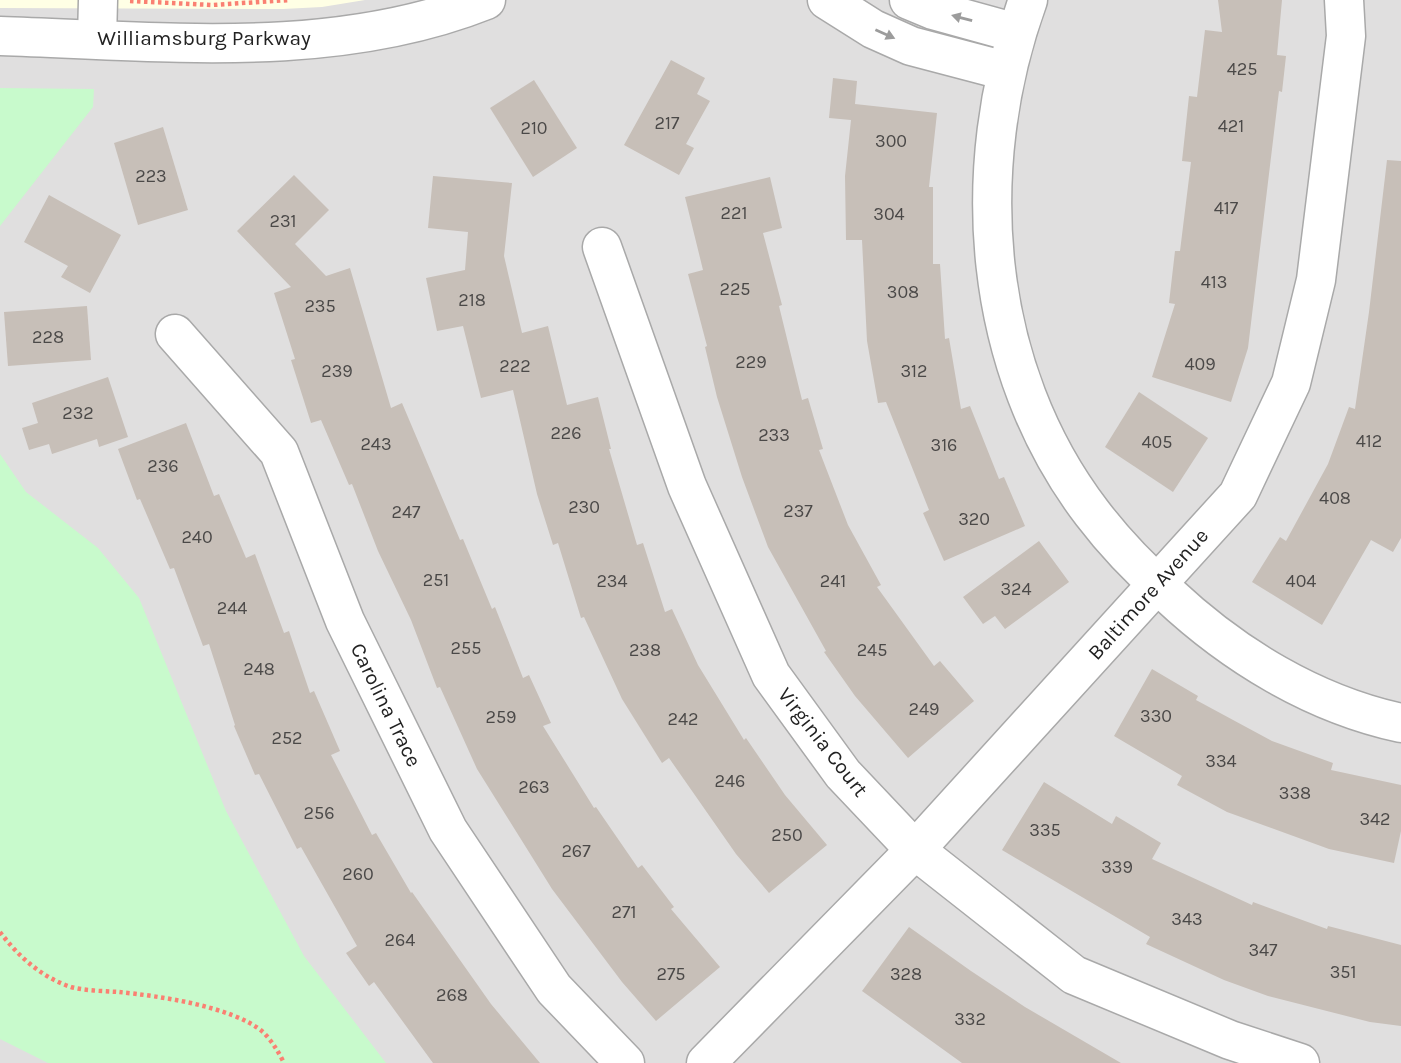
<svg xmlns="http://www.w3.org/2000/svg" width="1401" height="1063" viewBox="0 0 1401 1063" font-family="Karla,sans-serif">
	<rect width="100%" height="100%" fill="#f2efe9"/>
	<rect fill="#e0dfdf" x="0" y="0" width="1401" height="1063"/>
	<path fill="#ffffe5" d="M 0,0 L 365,0 L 322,7 L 283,9 L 0,8 Z"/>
	<g fill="#c8facc">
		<path d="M 0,88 L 94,89 L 93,107 L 0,226 Z"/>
		<path d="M 0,454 L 26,492 L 98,548 L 139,598 L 226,811 L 304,956 L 386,1063 L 48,1063 L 0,1039 Z"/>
	</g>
	<g fill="#c7bfb8">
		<path d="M 1218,0 L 1282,0 L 1277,55 L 1286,56 L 1282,92 L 1279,91 L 1248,348 L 1231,402 L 1152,377 L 1175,304 L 1169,303 L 1175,251 L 1180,251 L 1191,162 L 1182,161 L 1189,96 L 1197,97 L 1205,30 L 1222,32 Z"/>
		<path d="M 671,60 L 705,78 L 697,94 L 710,101 L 686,144 L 694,148 L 679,175 L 624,145 Z"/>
		<path d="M 833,78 L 857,81 L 855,104 L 937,113 L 929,187 L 933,187 L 933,264 L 940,264 L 945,339 L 949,338 L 961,409 L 970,406 L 999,479 L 1004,477 L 1025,526 L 944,561 L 923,513 L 929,510 L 886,402 L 878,403 L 867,341 L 862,240 L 846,240 L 845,176 L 851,120 L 829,118 Z"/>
		<path d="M 534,80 L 577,148 L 533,177 L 490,108 Z"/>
		<path d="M 163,127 L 188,210 L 138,225 L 114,143 Z"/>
		<path d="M 1387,160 L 1401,161 L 1401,538 L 1393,552 L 1371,540 L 1322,625 L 1252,582 L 1280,537 L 1286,541 L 1328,464 L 1349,407 L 1355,409 L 1369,312 Z"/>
		<path d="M 294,175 L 329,210 L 295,244 L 326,276 L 350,268 L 391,408 L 402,403 L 460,540 L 463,539 L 492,609 L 495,607 L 523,678 L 529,675 L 551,723 L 543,726 L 594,808 L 596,807 L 638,868 L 642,865 L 674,907 L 671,909 L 720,967 L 656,1021 L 622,982 L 552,889 L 477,769 L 440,687 L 437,688 L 411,620 L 378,551 L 352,484 L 349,485 L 321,420 L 311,423 L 291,360 L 295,359 L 274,293 L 291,287 L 237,231 Z"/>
		<path d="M 433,176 L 512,183 L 504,256 L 522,333 L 548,326 L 567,405 L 598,397 L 611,449 L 609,449 L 637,545 L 643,543 L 665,612 L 672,609 L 698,665 L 744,740 L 746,738 L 785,795 L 827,845 L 769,893 L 736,854 L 669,758 L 662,763 L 622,699 L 584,617 L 581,618 L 558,543 L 553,545 L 537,494 L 513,390 L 481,398 L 463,326 L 437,331 L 426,278 L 465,270 L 468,232 L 428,228 Z"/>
		<path d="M 770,177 L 782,228 L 763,233 L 782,305 L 779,306 L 802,400 L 808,398 L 823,449 L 819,450 L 848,525 L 881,585 L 877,587 L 934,666 L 940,661 L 974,701 L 908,758 L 855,696 L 824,652 L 826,651 L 768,547 L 742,477 L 717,397 L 705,347 L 707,346 L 688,274 L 703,270 L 685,197 Z"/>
		<path d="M 49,195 L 121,235 L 90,293 L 61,277 L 68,266 L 24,242 Z"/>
		<path d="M 87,306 L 91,360 L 8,366 L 4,312 Z"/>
		<path d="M 108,377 L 128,437 L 99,447 L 97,439 L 52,454 L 49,444 L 29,450 L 22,428 L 38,423 L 32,403 Z"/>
		<path d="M 1139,392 L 1208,438 L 1173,492 L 1105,447 Z"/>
		<path d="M 186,423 L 214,496 L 219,494 L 246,558 L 255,554 L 284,633 L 289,631 L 310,693 L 314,691 L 340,751 L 331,755 L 372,835 L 376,833 L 411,893 L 412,892 L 491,1004 L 540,1063 L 433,1063 L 374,982 L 369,986 L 346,953 L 357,946 L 301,847 L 297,849 L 259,774 L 255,775 L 234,726 L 235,725 L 209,644 L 203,646 L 174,568 L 170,569 L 140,499 L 137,500 L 118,449 Z"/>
		<path d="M 1039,541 L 1069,582 L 1005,629 L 995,616 L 983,624 L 963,597 Z"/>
		<path d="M 1152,669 L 1198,696 L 1196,700 L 1272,741 L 1333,763 L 1331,770 L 1401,785 L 1401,831 L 1394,863 L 1329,849 L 1227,812 L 1177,785 L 1182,776 L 1114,736 Z"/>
		<path d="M 1044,782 L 1112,824 L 1116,816 L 1161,843 L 1152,859 L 1252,905 L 1253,902 L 1327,929 L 1328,926 L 1401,945 L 1401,1026 L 1370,1022 L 1268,996 L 1224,980 L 1146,944 L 1150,937 L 1002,850 Z"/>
		<path d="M 909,927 L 971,971 L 1025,1007 L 1121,1063 L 962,1063 L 862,991 Z"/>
	</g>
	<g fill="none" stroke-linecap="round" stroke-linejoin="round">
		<defs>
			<g id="minor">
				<path d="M 827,0 L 873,29 L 911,46 L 1006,71"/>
				<path d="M 909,0 L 933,10 L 1016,33"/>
				<path d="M 1028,0 C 967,168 981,368 1092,513 C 1114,542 1141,570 1168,594 C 1233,655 1313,704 1401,723"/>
				<path d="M 0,36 C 161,41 333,61 486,0"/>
				<path d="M 97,39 L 98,0"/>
				<path d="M 602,247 L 687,486 L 771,675 L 843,774 L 915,850 L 1074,975 L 1230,1040 L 1300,1063"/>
				<path d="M 175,334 L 279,452 L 345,621 L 448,830 L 554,989 L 625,1063"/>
				<path d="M 706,1063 L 915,850 L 1238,495 L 1291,383 L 1316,280 L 1346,36 L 1344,0"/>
			</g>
		</defs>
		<use href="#minor" stroke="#a9a9a9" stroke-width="41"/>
		<g stroke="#fa8072" stroke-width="4.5" stroke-dasharray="3.5 3.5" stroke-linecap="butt">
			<path d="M 130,1 L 212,5 L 290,0"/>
			<path d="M 0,932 C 18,956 41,977 71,987 C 86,991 104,991 119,992 C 158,996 232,1006 263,1032 C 272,1041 278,1051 284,1063"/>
		</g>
		<use href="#minor" stroke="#fff" stroke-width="38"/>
	</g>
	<defs><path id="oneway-solid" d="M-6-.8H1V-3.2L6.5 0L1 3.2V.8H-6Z" transform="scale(1.75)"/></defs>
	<g fill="#9c9c9c">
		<use href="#oneway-solid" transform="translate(962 18) rotate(-165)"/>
		<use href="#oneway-solid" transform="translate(885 34) rotate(24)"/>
	</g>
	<g text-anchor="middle" stroke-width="5" stroke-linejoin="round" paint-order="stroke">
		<g font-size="18" fill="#4b4948">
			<text x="1242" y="75">425</text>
			<text x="667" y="129">217</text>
			<text x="1231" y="132">421</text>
			<text x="534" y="134">210</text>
			<text x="891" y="147">300</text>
			<text x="151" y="182">223</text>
			<text x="1226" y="214">417</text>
			<text x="734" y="219">221</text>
			<text x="889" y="220">304</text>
			<text x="283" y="227">231</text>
			<text x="1214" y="288">413</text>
			<text x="735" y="295">225</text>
			<text x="903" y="298">308</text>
			<text x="472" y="306">218</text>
			<text x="320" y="312">235</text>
			<text x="48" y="343">228</text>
			<text x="751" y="368">229</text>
			<text x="1200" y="370">409</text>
			<text x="515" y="372">222</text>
			<text x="337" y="377">239</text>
			<text x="914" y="377">312</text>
			<text x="78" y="419">232</text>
			<text x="566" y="439">226</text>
			<text x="774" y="441">233</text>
			<text x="1369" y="447">412</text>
			<text x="1157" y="448">405</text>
			<text x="376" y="450">243</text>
			<text x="944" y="451">316</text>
			<text x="163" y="472">236</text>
			<text x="1335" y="504">408</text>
			<text x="584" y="513">230</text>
			<text x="798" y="517">237</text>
			<text x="406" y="518">247</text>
			<text x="974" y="525">320</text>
			<text x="197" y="543">240</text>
			<text x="436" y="586">251</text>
			<text x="612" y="587">234</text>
			<text x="833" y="587">241</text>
			<text x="1301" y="587">404</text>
			<text x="1016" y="595">324</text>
			<text x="232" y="614">244</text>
			<text x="466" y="654">255</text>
			<text x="645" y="656">238</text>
			<text x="872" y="656">245</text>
			<text x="259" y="675">248</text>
			<text x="924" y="715">249</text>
			<text x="1156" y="722">330</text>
			<text x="501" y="723">259</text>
			<text x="683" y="725">242</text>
			<text x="287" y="744">252</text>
			<text x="1221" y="767">334</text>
			<text x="730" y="787">246</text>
			<text x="534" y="793">263</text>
			<text x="1295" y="799">338</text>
			<text x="319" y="819">256</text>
			<text x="1375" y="825">342</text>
			<text x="1045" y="836">335</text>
			<text x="787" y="841">250</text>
			<text x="576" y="857">267</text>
			<text x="1117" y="873">339</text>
			<text x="358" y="880">260</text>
			<text x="624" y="918">271</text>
			<text x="1187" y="925">343</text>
			<text x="400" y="946">264</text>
			<text x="1263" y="956">347</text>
			<text x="1343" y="978">351</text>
			<text x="671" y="980">275</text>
			<text x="906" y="980">328</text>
			<text x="452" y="1001">268</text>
			<text x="970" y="1025">332</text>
		</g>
		<g font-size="21" fill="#222" stroke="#fff">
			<text x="204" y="45">Williamsburg Parkway</text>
			<text transform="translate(1148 594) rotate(-48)" y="7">Baltimore Avenue</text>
			<text transform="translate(386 705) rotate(64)" y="7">Carolina Trace</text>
			<text transform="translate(823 742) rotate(52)" y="7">Virginia Court</text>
		</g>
	</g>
</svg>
